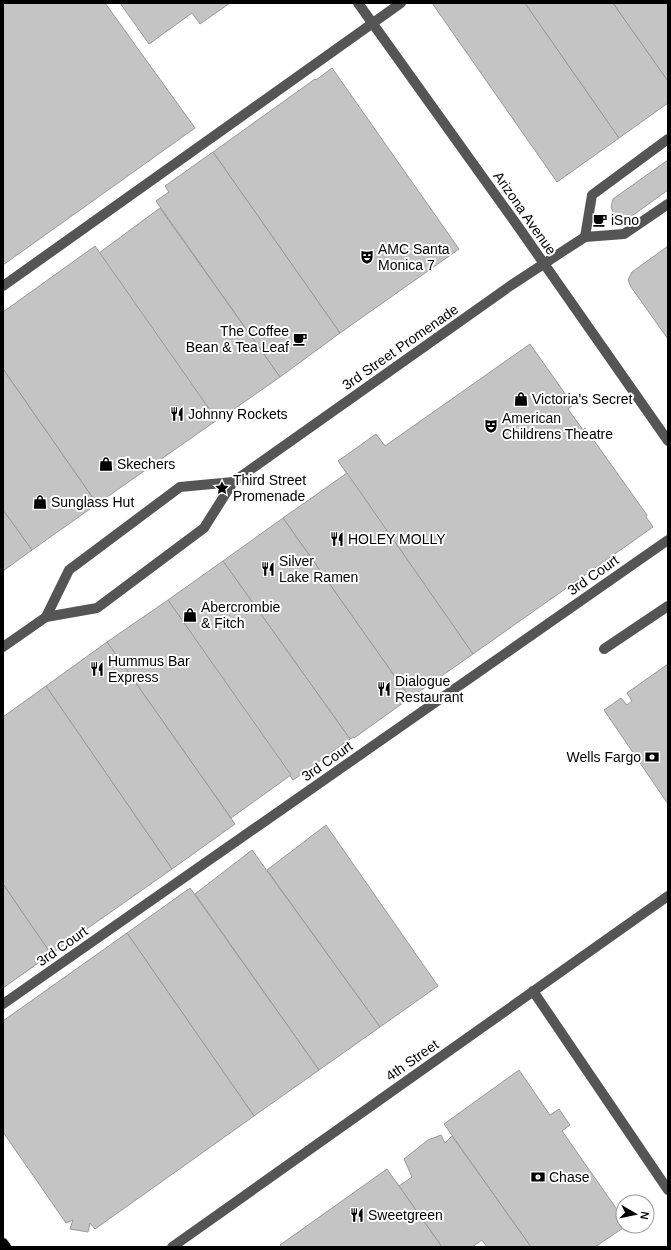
<svg xmlns="http://www.w3.org/2000/svg" width="671" height="1250" viewBox="0 0 671 1250" font-family="Helvetica,sans-serif">
	<rect width="100%" height="100%" fill="#fff"/>
	<g fill="#c4c4c4" stroke="#999">
		<path d="M 3,3 L 105,3 L 195,128 L 3,265 Z"/>
		<path d="M 120,3 L 230,3 L 200,24 L 192,13 L 149,44 Z"/>
		<path d="M 432,3 L 525,3 L 619,138 L 557,182 Z"/>
		<path d="M 525,3 L 613,3 L 668,81 L 668,103 L 619,138 Z"/>
		<path d="M 613,3 L 668,3 L 668,81 Z"/>
		<path d="M 332,68 L 459,249 L 340,333 L 213,152 L 315,79 L 316,80 Z"/>
		<path d="M 213,152 L 340,333 L 280,377 L 156,201 L 169,192 L 165,186 Z"/>
		<path d="M 668,160 L 668,190 L 629,218 L 621,219 L 614,215 L 611,207 L 613,199 Z"/>
		<path d="M 160,208 L 280,377 L 217,421 L 99,253 Z"/>
		<path d="M 95,246 L 217,420 L 97,504 L 3,369 L 3,312 Z"/>
		<path d="M 668,246 L 668,339 L 631,287 L 628,280 L 632,272 Z"/>
		<path d="M 530,344 L 573,405 L 568,409 L 583,430 L 585,428 L 647,515 L 646,517 L 653,527 L 473,654 L 338,461 L 376,434 L 385,446 Z"/>
		<path d="M 3,369 L 97,504 L 32,550 L 3,510 Z"/>
		<path d="M 347,473 L 473,654 L 410,698 L 283,518 Z"/>
		<path d="M 3,510 L 32,550 L 3,571 Z"/>
		<path d="M 283,518 L 410,698 L 354,738 L 354,737 L 350,739 L 223,561 Z"/>
		<path d="M 223,561 L 350,739 L 293,780 L 168,600 Z"/>
		<path d="M 168,600 L 291,775 L 231,818 L 107,642 Z"/>
		<path d="M 107,642 L 235,824 L 172,869 L 46,686 Z"/>
		<path d="M 668,664 L 668,804 L 604,710 L 621,698 L 627,705 L 632,701 L 627,693 Z"/>
		<path d="M 46,686 L 172,869 L 51,954 L 3,884 L 3,717 Z"/>
		<path d="M 326,825 L 438,986 L 380,1027 L 267,870 Z"/>
		<path d="M 252,850 L 380,1027 L 319,1070 L 195,894 Z"/>
		<path d="M 3,884 L 51,954 L 3,988 Z"/>
		<path d="M 190,888 L 319,1070 L 254,1116 L 127,933 Z"/>
		<path d="M 127,933 L 254,1116 L 95,1229 L 90,1223 L 88,1232 L 70,1229 L 73,1220 L 66,1223 L 3,1132 L 3,1021 Z"/>
		<path d="M 519,1070 L 550,1115 L 559,1109 L 570,1125 L 562,1131 L 623,1218 L 623,1226 L 626,1226 L 595,1247 L 531,1247 L 444,1124 Z"/>
		<path d="M 441,1135 L 445,1143 L 452,1136 L 531,1247 L 487,1247 L 482,1240 L 472,1247 L 442,1247 L 399,1186 L 412,1177 L 404,1159 L 428,1140 Z"/>
		<path d="M 387,1169 L 442,1247 L 282,1247 L 280,1245 Z"/>
	</g>
	<g fill="none" stroke-linecap="round" stroke-linejoin="round">
		<defs>
			<path id="major" d="M 3,1243 L 6,1247"/>
		</defs>
		<use href="#major" stroke="#dbdbdb" stroke-width="12"/>
		<g stroke="#555" stroke-width="10">
			<path d="M 358,3 L 517,225 L 668,441"/>
			<path d="M 585,237 L 592,195 L 668,139"/>
			<path d="M 3,286 L 401,3"/>
			<path d="M 46,617 L 69,570 L 180,487 L 233,482"/>
			<path d="M 3,647 L 46,617 L 97,608 L 204,528 L 233,482 L 510,286 L 571,246 L 585,237 L 624,234 L 668,204"/>
			<path d="M 604,649 L 668,606"/>
			<path d="M 533,991 L 668,1190"/>
			<path d="M 3,1004 L 668,540"/>
			<path d="M 172,1247 L 668,896"/>
		</g>
		<use href="#major" stroke="#000" stroke-width="10"/>
	</g>
	<defs>
		<symbol id="cafe-bare" viewBox="-9 -9 18 18"><path d="M-5.5-4.5H6V0H3Q3 3.5 0 3.5H-2.5Q-5.5 3.5-5.5 0ZM3-3.2v2h1.7v-2ZM-6 4.5H4V6H-6Z" fill="#000" stroke="#fff" stroke-width="2.5" paint-order="stroke"/></symbol>
		<symbol id="theatre-bare" viewBox="-9 -9 18 18"><path d="M-5-5.5Q0-4 5-5.5V0Q5 5 0 6Q-5 5-5 0ZM-3.3-2.5H-1v1.5H-3.3ZM1-2.5H3.3v1.5H1ZM-2.8 1Q0 5.5 2.8 1Z" fill="#000" stroke="#fff" stroke-width="2.5" paint-order="stroke"/></symbol>
		<symbol id="shop-bare" viewBox="-9 -9 18 18"><path d="M-5-2.5h2.3a2.7 3.5 0 0 1 5.4 0H5L5.5 6h-11ZM-1.5-2.5h3a1.5 2.3 0 0 0-3 0Z" fill="#000" stroke="#fff" stroke-width="2.5" paint-order="stroke"/></symbol>
		<symbol id="restaurant-bare" viewBox="-9 -9 18 18"><path d="M-5-6h1v4h1v-4h1v4h1v-4h1v5L-1.5 .5V6h-2V.5L-5-1ZM5-6V6H3V1.5H1.5Q1.5-4 5-6Z" fill="#000" stroke="#fff" stroke-width="2.5" paint-order="stroke"/></symbol>
		<symbol id="sight-bare" viewBox="-9 -9 18 18"><path d="M0-6L1.8-2.2L6-1.7L2.9 1.2L3.7 5.4L0 3.3L-3.7 5.4L-2.9 1.2L-6-1.7L-1.8-2.2Z" fill="#000" stroke="#fff" stroke-width="2.5" paint-order="stroke"/></symbol>
		<symbol id="bank-bare" viewBox="-9 -9 18 18"><path d="M-6-4H6V4H-6ZM0-2.3a2.3 2.3 0 1 0 0 4.6a2.3 2.3 0 1 0 0-4.6Z" fill="#000" stroke="#fff" stroke-width="2.5" paint-order="stroke"/></symbol>
	</defs>
	<g fill-rule="evenodd">
		<use href="#cafe-bare" x="590" y="210" width="20" height="20"/>
		<use href="#theatre-bare" x="357" y="247" width="20" height="20"/>
		<use href="#cafe-bare" x="290" y="329" width="20" height="20"/>
		<use href="#shop-bare" x="511" y="389" width="20" height="20"/>
		<use href="#restaurant-bare" x="167" y="404" width="20" height="20"/>
		<use href="#theatre-bare" x="481" y="416" width="20" height="20"/>
		<use href="#shop-bare" x="96" y="454" width="20" height="20"/>
		<use href="#sight-bare" x="212" y="478" width="20" height="20"/>
		<use href="#shop-bare" x="30" y="492" width="20" height="20"/>
		<use href="#restaurant-bare" x="327" y="529" width="20" height="20"/>
		<use href="#restaurant-bare" x="258" y="559" width="20" height="20"/>
		<use href="#shop-bare" x="180" y="605" width="20" height="20"/>
		<use href="#restaurant-bare" x="87" y="659" width="20" height="20"/>
		<use href="#restaurant-bare" x="374" y="679" width="20" height="20"/>
		<use href="#bank-bare" x="642" y="747" width="20" height="20"/>
		<use href="#bank-bare" x="528" y="1167" width="20" height="20"/>
		<use href="#restaurant-bare" x="347" y="1205" width="20" height="20"/>
	</g>
	<g text-anchor="middle" stroke-width="4" stroke-linejoin="round" paint-order="stroke">
		<g font-size="14" fill="#000" stroke="#fff">
			<text transform="translate(525 213) rotate(55)" y="5">Arizona Avenue</text>
			<text transform="translate(400 347) rotate(-35)" y="5">3rd Street Promenade</text>
			<text transform="translate(593 575) rotate(-35)" y="5">3rd Court</text>
			<text transform="translate(327 761) rotate(-35)" y="5">3rd Court</text>
			<text transform="translate(62 946) rotate(-35)" y="5">3rd Court</text>
			<text transform="translate(412 1060) rotate(-35)" y="5">4th Street</text>
		</g>
		<g font-size="14" fill="#000" stroke="#fff" text-anchor="start">
			<text x="611" y="225">iSno</text>
			<text x="378" y="254">AMC Santa<tspan x="378" dy="16">Monica 7</tspan></text>
			<text x="289" y="336" text-anchor="end">The Coffee<tspan x="289" dy="16">Bean &amp; Tea Leaf</tspan></text>
			<text x="532" y="404">Victoria's Secret</text>
			<text x="188" y="419">Johnny Rockets</text>
			<text x="502" y="423">American<tspan x="502" dy="16">Childrens Theatre</tspan></text>
			<text x="117" y="469">Skechers</text>
			<text x="233" y="485">Third Street<tspan x="233" dy="16">Promenade</tspan></text>
			<text x="51" y="507">Sunglass Hut</text>
			<text x="348" y="544">HOLEY MOLLY</text>
			<text x="279" y="566">Silver<tspan x="279" dy="16">Lake Ramen</tspan></text>
			<text x="201" y="612">Abercrombie<tspan x="201" dy="16">&amp; Fitch</tspan></text>
			<text x="108" y="666">Hummus Bar<tspan x="108" dy="16">Express</tspan></text>
			<text x="395" y="686">Dialogue<tspan x="395" dy="16">Restaurant</tspan></text>
			<text x="641" y="762" text-anchor="end">Wells Fargo</text>
			<text x="549" y="1182">Chase</text>
			<text x="368" y="1220">Sweetgreen</text>
		</g>
	</g>
	<rect width="671" height="1250" fill="none" stroke="#000000" stroke-width="8"/>
	<g transform="translate(635 1214) rotate(99)"><circle r="19" fill="#ffffff" stroke="#999999"/>
	<path d="M0-3L7 15L0 10L-7 15Z" fill="#000000"/>
	<text y="-6" font-size="11" font-weight="bold" text-anchor="middle" fill="#000000">N</text>
	</g>
</svg>
